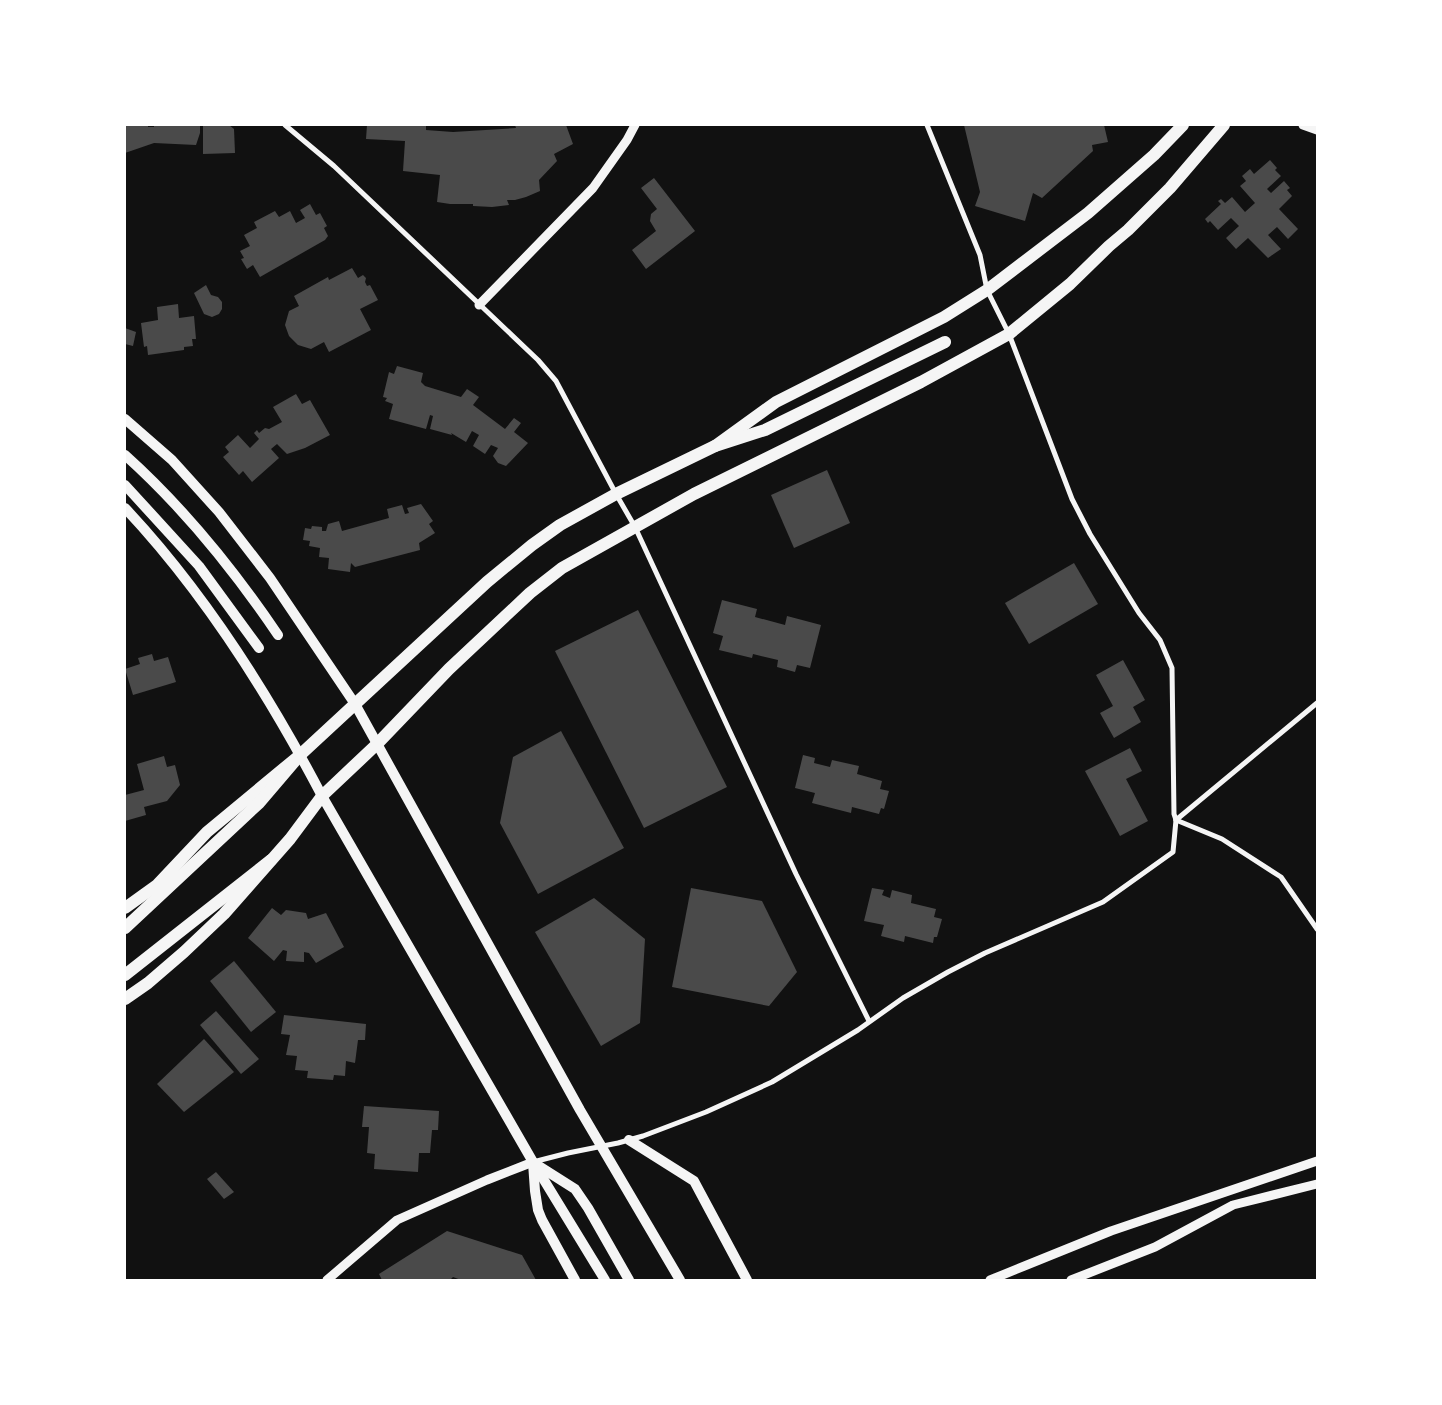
<svg xmlns="http://www.w3.org/2000/svg" width="1442" height="1405" viewBox="0 0 1442 1405" font-family="Manrope,sans-serif">
	<rect width="100%" height="100%" fill="#111"/>
	<g fill="#4a4a4a">
		<path d="M 125,125 L 148,125 L 148,127 L 154,127 L 154,125 L 200,125 L 200,133 L 196,145 L 154,143 L 125,153 Z"/>
		<path d="M 203,125 L 229,125 L 234,129 L 235,153 L 203,154 Z"/>
		<path d="M 367,125 L 426,125 L 426,130 L 453,132 L 516,128 L 515,125 L 566,125 L 573,144 L 554,154 L 557,161 L 539,180 L 540,191 L 526,197 L 515,200 L 507,200 L 509,205 L 492,207 L 473,206 L 473,204 L 450,204 L 437,202 L 440,175 L 403,171 L 405,141 L 366,139 Z"/>
		<path d="M 964,125 L 1104,125 L 1108,142 L 1092,145 L 1093,151 L 1042,198 L 1033,193 L 1025,221 L 975,206 L 980,192 Z"/>
		<path d="M 1270,160 L 1277,168 L 1275,170 L 1281,176 L 1267,189 L 1271,193 L 1284,181 L 1290,188 L 1287,190 L 1292,196 L 1279,209 L 1298,229 L 1288,239 L 1277,227 L 1268,235 L 1281,249 L 1268,258 L 1248,238 L 1236,249 L 1226,238 L 1239,226 L 1231,218 L 1218,230 L 1210,221 L 1208,223 L 1205,219 L 1221,204 L 1218,201 L 1221,199 L 1225,203 L 1232,197 L 1245,212 L 1255,203 L 1240,186 L 1246,181 L 1242,176 L 1250,169 L 1254,174 Z"/>
		<path d="M 654,178 L 695,231 L 646,269 L 632,250 L 656,231 L 650,221 L 651,214 L 657,209 L 641,188 Z"/>
		<path d="M 310,204 L 316,215 L 320,213 L 327,226 L 324,228 L 328,236 L 325,240 L 260,277 L 253,265 L 247,269 L 241,259 L 244,258 L 240,251 L 250,246 L 244,235 L 257,228 L 254,222 L 275,211 L 279,217 L 290,211 L 296,223 L 305,218 L 300,210 Z"/>
		<path d="M 352,268 L 358,278 L 363,275 L 366,278 L 365,282 L 367,286 L 370,285 L 378,300 L 360,309 L 371,330 L 329,352 L 324,342 L 311,349 L 298,345 L 289,336 L 285,325 L 289,311 L 299,306 L 294,296 L 328,277 L 329,280 Z"/>
		<path d="M 206,285 L 211,295 L 218,297 L 222,302 L 222,309 L 219,314 L 212,317 L 204,314 L 194,293 Z"/>
		<path d="M 178,304 L 179,318 L 194,316 L 196,339 L 192,339 L 193,346 L 184,347 L 184,350 L 148,355 L 147,346 L 144,347 L 141,323 L 158,320 L 157,307 Z"/>
		<path d="M 125,328 L 136,332 L 133,346 L 125,344 Z"/>
		<path d="M 397,366 L 423,373 L 421,382 L 425,386 L 461,397 L 467,389 L 479,397 L 473,405 L 505,429 L 514,418 L 521,423 L 514,432 L 528,443 L 506,466 L 498,463 L 493,456 L 498,448 L 491,445 L 485,454 L 473,446 L 479,435 L 472,431 L 466,442 L 451,433 L 452,435 L 430,429 L 433,416 L 430,415 L 426,429 L 389,419 L 393,404 L 385,401 L 387,398 L 383,397 L 389,372 L 394,374 Z"/>
		<path d="M 296,394 L 302,404 L 310,400 L 330,435 L 305,448 L 287,454 L 277,444 L 271,449 L 279,458 L 252,482 L 243,471 L 239,475 L 223,457 L 229,452 L 225,447 L 238,435 L 250,448 L 259,439 L 254,433 L 257,430 L 259,433 L 265,428 L 269,429 L 282,422 L 273,407 Z"/>
		<path d="M 827,470 L 850,523 L 794,548 L 771,495 Z"/>
		<path d="M 421,504 L 433,521 L 429,524 L 435,533 L 419,543 L 420,550 L 355,567 L 351,563 L 350,572 L 328,569 L 329,558 L 319,557 L 320,548 L 309,546 L 310,541 L 303,540 L 305,528 L 311,529 L 312,526 L 322,527 L 322,531 L 326,531 L 328,524 L 339,521 L 342,531 L 389,518 L 387,509 L 402,505 L 405,514 L 409,513 L 407,508 Z"/>
		<path d="M 1074,563 L 1098,604 L 1029,644 L 1005,603 Z"/>
		<path d="M 722,600 L 757,609 L 755,617 L 785,625 L 787,616 L 821,625 L 810,668 L 797,665 L 795,672 L 777,667 L 778,660 L 753,654 L 752,658 L 719,650 L 723,636 L 713,633 Z"/>
		<path d="M 638,610 L 727,787 L 644,828 L 555,651 Z"/>
		<path d="M 152,654 L 154,661 L 168,657 L 176,682 L 133,695 L 125,669 L 140,664 L 138,658 Z"/>
		<path d="M 1123,660 L 1145,700 L 1133,707 L 1141,722 L 1114,738 L 1100,713 L 1113,706 L 1096,675 Z"/>
		<path d="M 561,731 L 624,848 L 538,894 L 500,823 L 513,757 Z"/>
		<path d="M 1130,748 L 1142,771 L 1126,779 L 1148,821 L 1120,836 L 1085,771 Z"/>
		<path d="M 803,755 L 815,758 L 814,763 L 830,767 L 832,760 L 859,766 L 857,774 L 882,781 L 880,789 L 889,791 L 884,809 L 881,808 L 879,814 L 852,807 L 851,813 L 812,803 L 815,793 L 795,788 Z"/>
		<path d="M 164,756 L 167,767 L 175,765 L 180,785 L 167,801 L 144,807 L 146,815 L 125,821 L 125,795 L 144,790 L 137,764 Z"/>
		<path d="M 691,888 L 762,901 L 797,972 L 769,1006 L 672,987 Z"/>
		<path d="M 872,888 L 884,890 L 882,895 L 890,898 L 892,890 L 912,895 L 911,903 L 936,909 L 934,917 L 942,919 L 937,937 L 934,937 L 933,943 L 905,936 L 904,942 L 881,936 L 884,925 L 864,921 Z"/>
		<path d="M 594,898 L 645,939 L 640,1023 L 601,1046 L 535,932 Z"/>
		<path d="M 272,908 L 281,915 L 286,910 L 306,913 L 308,919 L 326,913 L 344,947 L 316,963 L 309,953 L 304,952 L 304,962 L 286,961 L 287,951 L 283,950 L 274,961 L 248,938 Z"/>
		<path d="M 234,961 L 276,1012 L 251,1032 L 210,981 Z"/>
		<path d="M 216,1011 L 259,1059 L 241,1074 L 200,1025 Z"/>
		<path d="M 284,1015 L 366,1024 L 365,1040 L 358,1040 L 355,1063 L 346,1061 L 345,1076 L 334,1075 L 333,1080 L 307,1078 L 308,1071 L 295,1070 L 297,1056 L 286,1055 L 290,1035 L 281,1034 Z"/>
		<path d="M 204,1039 L 234,1072 L 184,1112 L 157,1084 Z"/>
		<path d="M 364,1106 L 439,1111 L 438,1130 L 432,1130 L 430,1153 L 419,1153 L 418,1172 L 374,1169 L 375,1154 L 367,1153 L 369,1127 L 362,1127 Z"/>
		<path d="M 216,1172 L 234,1192 L 224,1199 L 207,1179 Z"/>
		<path d="M 447,1231 L 522,1255 L 536,1280 L 461,1280 L 453,1277 L 450,1280 L 382,1280 L 379,1274 Z"/>
	</g>
	<g fill="none" stroke-linecap="round" stroke-linejoin="round">
		<g stroke="#f5f5f5" stroke-width="5">
			<path d="M 285,125 L 334,166 L 538,360 L 556,381 L 616,494 L 635,527 L 796,874 L 869,1021"/>
			<path d="M 1176,820 L 1222,839 L 1281,877 L 1317,929"/>
			<path d="M 1176,820 L 1317,703"/>
			<path d="M 533,1162 L 568,1153 L 618,1143 L 643,1136 L 706,1112 L 772,1082 L 858,1030 L 903,998 L 948,972 L 985,953 L 1103,902 L 1173,852 L 1176,820 L 1174,814 L 1172,668 L 1160,640 L 1139,613 L 1090,534 L 1072,499 L 1009,334 L 987,290 L 980,255 L 927,125"/>
		</g>
		<g stroke="#f5f5f5" stroke-width="9">
			<path d="M 1303,125 L 1317,130"/>
			<path d="M 479,305 L 593,188 L 627,140 L 635,125"/>
			<path d="M 327,1280 L 397,1220 L 487,1180 L 533,1162"/>
			<path d="M 990,1280 L 1111,1231 L 1317,1161"/>
			<path d="M 1071,1280 L 1155,1247 L 1233,1205 L 1317,1184"/>
		</g>
		<g stroke="#f5f5f5" stroke-width="10">
			<path d="M 125,419 L 172,460 L 219,512 L 270,578 L 355,704 L 580,1110 L 680,1280"/>
			<path d="M 125,455 C 184,508 234,570 278,635"/>
			<path d="M 125,485 L 199,566 L 259,648"/>
			<path d="M 125,508 C 205,593 268,693 322,796 L 533,1162 L 605,1280"/>
			<path d="M 629,1140 L 694,1181 L 747,1280"/>
			<path d="M 533,1163 L 535,1191 L 538,1210 L 542,1220 L 575,1280"/>
			<path d="M 534,1163 L 575,1189 L 588,1208 L 629,1280"/>
		</g>
		<g stroke="#f5f5f5" stroke-width="12">
			<path d="M 125,908 L 157,885 L 207,832 L 300,755 L 487,582 L 532,545 L 560,525 L 616,494 L 715,446 L 776,402 L 944,317 L 987,290 L 1088,213 L 1154,155 L 1183,125"/>
			<path d="M 125,999 L 148,983 L 184,952 L 224,914 L 290,839 L 322,796 L 377,744 L 449,669 L 530,593 L 562,568 L 694,494 L 921,382 L 1009,334 L 1070,284 L 1109,246 L 1128,230 L 1170,188 L 1224,125"/>
		</g>
		<g stroke="#f5f5f5" stroke-width="12">
			<path d="M 715,446 L 765,430 L 945,342"/>
			<path d="M 125,928 L 259,803 L 300,755"/>
			<path d="M 125,975 L 271,860"/>
		</g>
	</g>
	<rect width="1442" height="1405" fill="none" stroke="#ffffff" stroke-width="252"/>
</svg>
